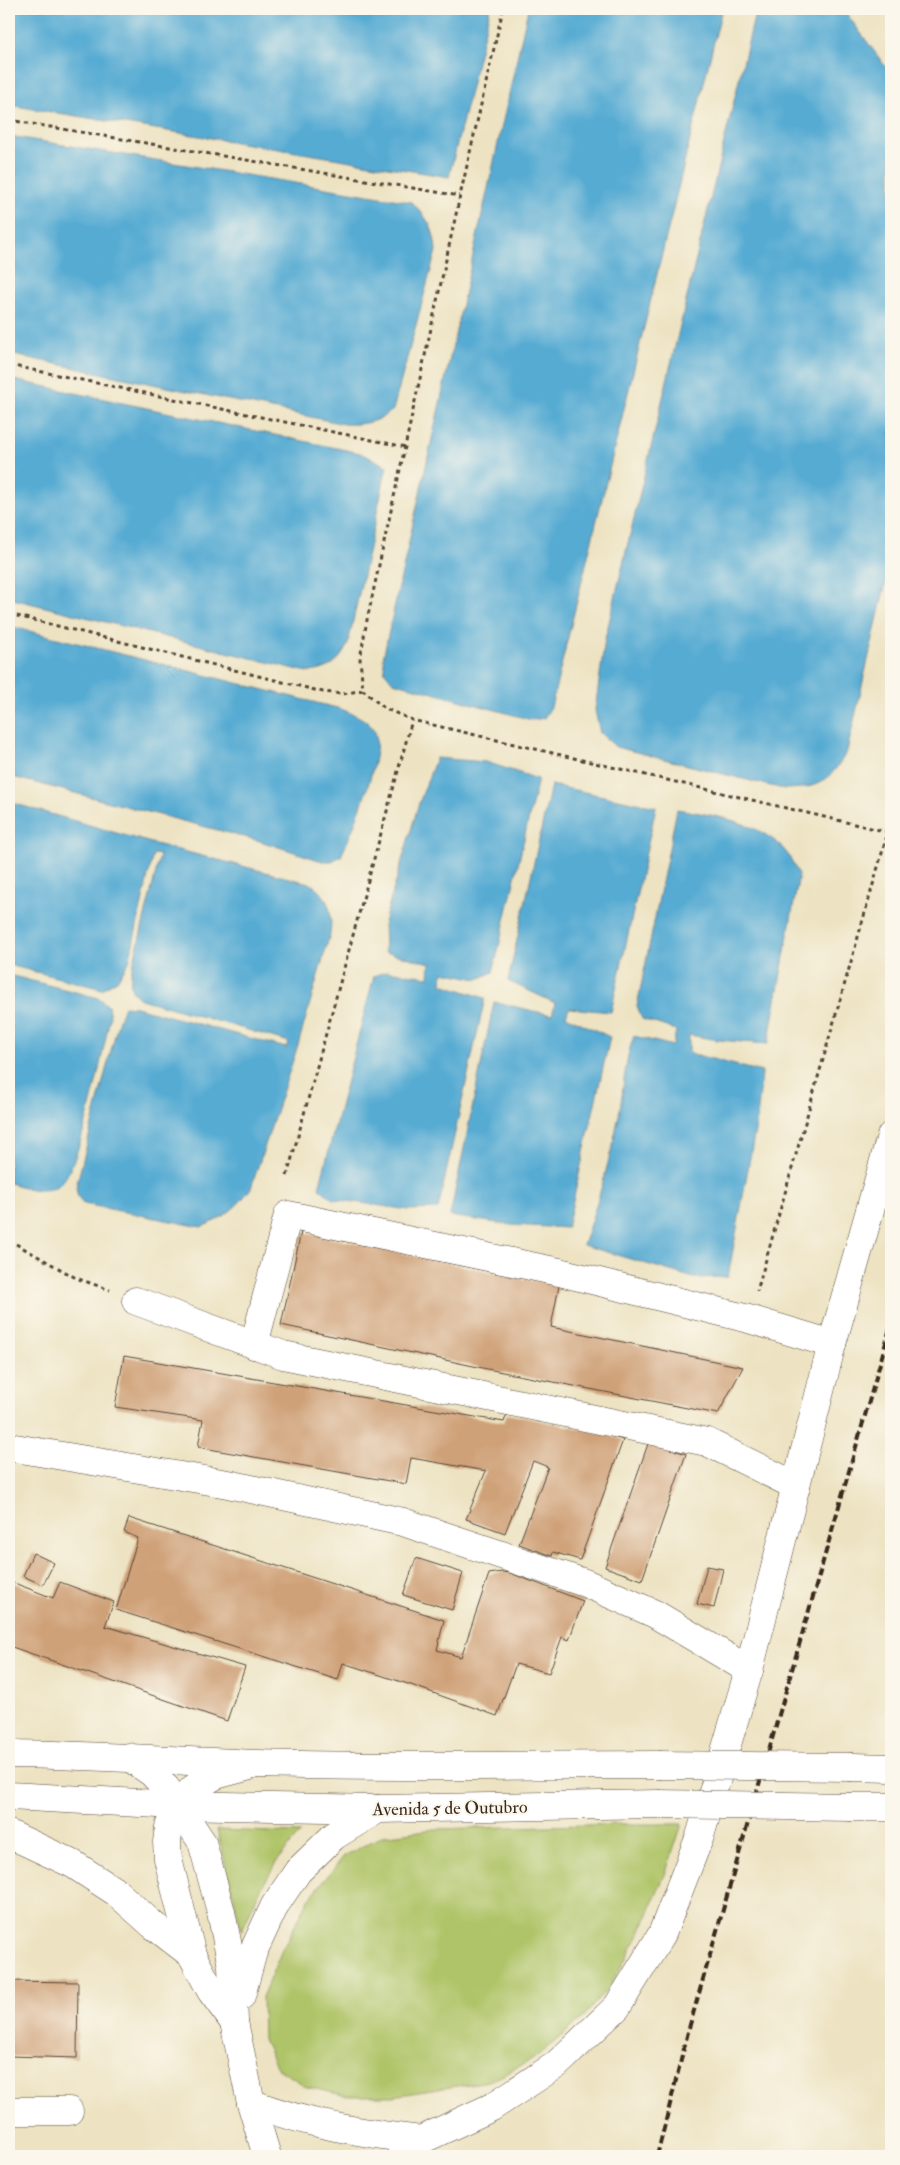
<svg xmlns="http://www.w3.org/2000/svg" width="900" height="2165" viewBox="0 0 900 2165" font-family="'IM FELL Double Pica',serif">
	<rect width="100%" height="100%" fill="#fbf7ec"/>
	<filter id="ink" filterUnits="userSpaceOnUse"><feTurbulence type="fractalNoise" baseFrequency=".02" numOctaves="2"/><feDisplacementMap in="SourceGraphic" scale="10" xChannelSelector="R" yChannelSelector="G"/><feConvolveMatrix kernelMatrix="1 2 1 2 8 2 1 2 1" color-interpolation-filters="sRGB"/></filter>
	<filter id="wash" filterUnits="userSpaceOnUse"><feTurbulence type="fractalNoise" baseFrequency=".0096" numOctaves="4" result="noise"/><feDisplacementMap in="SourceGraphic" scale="20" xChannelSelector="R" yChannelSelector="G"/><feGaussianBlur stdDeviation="1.12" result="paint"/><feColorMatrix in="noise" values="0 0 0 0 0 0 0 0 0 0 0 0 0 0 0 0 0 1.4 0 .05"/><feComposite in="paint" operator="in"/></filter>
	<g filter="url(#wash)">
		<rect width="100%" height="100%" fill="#ede3c2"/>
		<g fill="#afc468" stroke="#757743">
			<path d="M 624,1824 L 682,1824 L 666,1872 L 640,1933 L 612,1983 L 581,2020 L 532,2060 L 489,2081 L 393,2096 L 348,2096 L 307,2087 L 277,2068 L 263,2039 L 262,1997 L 282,1950 L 309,1899 L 344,1856 L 382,1836 L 434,1829 Z"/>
			<path d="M 217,1830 L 300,1833 L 275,1864 L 257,1896 L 242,1931 Z"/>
		</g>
		<g fill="#57abd3" stroke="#496a78">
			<path d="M 9,9 L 490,9 L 449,177 L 9,105 Z"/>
			<path d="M 528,9 L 722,9 L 551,707 L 544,718 L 532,720 L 393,682 L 385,672 L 383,658 Z"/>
			<path d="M 756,9 L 843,9 L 891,74 L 891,560 L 847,751 C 830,782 818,789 783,789 L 616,747 L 600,733 L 595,710 L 605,639 Z"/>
			<path d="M 9,136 L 411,202 C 427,216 435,230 436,251 L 393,410 C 378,422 364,425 344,424 L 9,354 Z"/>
			<path d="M 9,379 L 360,453 L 387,466 L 348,644 C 339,663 328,671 307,672 L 9,598 Z"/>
			<path d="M 9,626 L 341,709 C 353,714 369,719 375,732 C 384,754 352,833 341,856 L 332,861 L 322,861 L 260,841 L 9,776 Z"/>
			<path d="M 436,758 L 486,762 L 538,779 L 493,972 L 478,979 L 443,972 L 442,984 L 485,998 L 438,1209 L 409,1210 L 333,1199 L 319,1188 L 374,976 L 387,971 L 429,977 L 430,963 L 385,952 L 384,922 L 418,806 Z"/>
			<path d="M 551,785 L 656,807 L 611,1012 L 569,1008 L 566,1016 L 610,1037 L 567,1228 L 511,1225 L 450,1216 L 494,1002 L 552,1015 L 555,1003 L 508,981 Z"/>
			<path d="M 9,802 L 155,844 L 309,883 C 329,894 333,913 330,934 L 298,1045 L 251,1188 C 236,1208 225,1218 201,1227 L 84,1204 L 78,1197 L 76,1187 L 119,1019 L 124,1006 L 136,1007 L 286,1048 L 289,1042 L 141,999 C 130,992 130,985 131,973 L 160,855 L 153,854 L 129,962 L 117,980 L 102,989 L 9,965 Z"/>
			<path d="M 677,809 C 712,815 762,822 786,852 C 791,858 795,868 799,875 L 768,1044 L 718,1040 L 689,1035 L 689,1053 L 762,1072 L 757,1120 L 728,1277 L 694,1278 L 583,1245 C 598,1202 610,1160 619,1115 C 624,1089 624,1061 634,1036 L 673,1046 L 676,1030 L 642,1019 L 637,1006 Z"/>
			<path d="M 9,975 L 99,998 L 108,1006 L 110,1017 C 104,1046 80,1170 60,1184 C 44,1196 25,1187 9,1183 Z"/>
		</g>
		<g id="blocks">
			<g fill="#cfa178">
				<path d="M 301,1232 L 559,1286 L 551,1327 L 743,1367 L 718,1414 L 492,1370 L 281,1325 Z"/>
				<path d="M 124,1356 L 504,1422 L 507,1414 L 597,1432 L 623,1440 L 580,1560 L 553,1552 L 552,1556 L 519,1544 L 548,1467 L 533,1461 L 505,1533 L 466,1519 L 486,1471 L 411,1458 L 406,1484 L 198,1447 L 203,1420 L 115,1407 Z"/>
				<path d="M 649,1441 L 686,1454 L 642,1580 L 605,1567 Z"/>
				<path d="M 129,1518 L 444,1620 L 437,1650 L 461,1657 L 489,1574 L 502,1572 L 510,1573 L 583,1601 L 569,1640 L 562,1637 L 549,1673 L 516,1664 L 497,1716 L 411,1685 L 343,1663 L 338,1680 L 116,1610 L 138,1538 L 124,1532 Z"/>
				<path d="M 33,1553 L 54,1563 L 43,1585 L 23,1576 Z"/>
				<path d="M 416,1558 L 463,1573 L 452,1610 L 403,1595 Z"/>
				<path d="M 707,1566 L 723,1569 L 714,1608 L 697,1604 Z"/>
				<path d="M 9,1581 L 53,1598 L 60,1582 L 114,1602 L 105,1626 L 245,1667 L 227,1721 L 9,1646 Z"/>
				<path d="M 9,1981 L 78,1982 L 77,2058 L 9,2056 Z"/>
			</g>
		</g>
	</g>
	<g filter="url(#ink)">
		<use href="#blocks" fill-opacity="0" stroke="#564637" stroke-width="1"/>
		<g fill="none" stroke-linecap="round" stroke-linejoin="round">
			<defs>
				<g id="minor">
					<path d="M 136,1301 L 283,1355 L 707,1442 L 796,1486"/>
					<path d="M 254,1345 L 288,1215 L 559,1272 L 749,1319 L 832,1344"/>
					<path d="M 9,1447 L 228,1484 L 403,1522 L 585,1583 L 655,1614 L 749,1670"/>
					<path d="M 129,1757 L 152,1773 L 166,1788 L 202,1842 L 221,1912 L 232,1966 L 234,2022 L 251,2103 L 267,2156"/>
					<path d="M 9,1834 L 73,1864 L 116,1892 L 153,1925 L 192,1955 L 211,1991 L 234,2022"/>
					<path d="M 192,1955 L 168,1859 L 167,1842 L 169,1827 L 177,1805 L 194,1788 L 216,1775 L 250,1766"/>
					<path d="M 241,1996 L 253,1952 L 275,1905 L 298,1871 L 334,1836 L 378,1809"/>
					<path d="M 251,2103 C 306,2124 362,2133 421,2140"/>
					<path d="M 9,2111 L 69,2111"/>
					<path d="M 401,2156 L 421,2140 L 492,2107 L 556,2065 L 617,2007 L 662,1934 L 700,1836 L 749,1670 L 832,1344 L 891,1136"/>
				</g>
				<g id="major">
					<path d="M 9,1754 C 92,1755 175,1761 258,1764 C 392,1768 525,1765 659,1765"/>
					<path d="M 852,1767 L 891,1768"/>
					<path d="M 9,1796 L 177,1805 L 378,1809 L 658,1804"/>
					<path d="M 851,1807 L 891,1807"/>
				</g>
			</defs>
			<use href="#minor" stroke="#564637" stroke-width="29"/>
			<use href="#major" stroke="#564637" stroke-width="29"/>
			<g stroke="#564637" stroke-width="3" stroke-dasharray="4 4" stroke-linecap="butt">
				<path d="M 503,9 L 460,196 L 367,620 L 360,659 L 363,690 L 384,708 L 412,720 L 888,832 L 757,1291"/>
				<path d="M 9,120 L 460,196"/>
				<path d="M 9,365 L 406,447"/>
				<path d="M 9,614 L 323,692 L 343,694 L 363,690"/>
				<path d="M 888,832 L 891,820"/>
				<path d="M 287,1176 L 412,720"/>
				<path d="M 9,1240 L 76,1278 L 110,1290"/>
			</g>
			<use href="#minor" stroke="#fff" stroke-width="28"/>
			<use href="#major" stroke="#fff" stroke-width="28"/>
			<path stroke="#3b2a1e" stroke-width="4" stroke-dasharray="8 4" stroke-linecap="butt" d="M 657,2156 L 689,2028 L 891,1325"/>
			<defs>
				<g id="major-bridge">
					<path d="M 659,1765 L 852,1767"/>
					<path d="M 658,1804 L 851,1807"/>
				</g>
			</defs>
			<use href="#major-bridge" stroke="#564637" stroke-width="29" stroke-linecap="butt"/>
			<use href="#major-bridge" stroke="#fff" stroke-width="28"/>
		</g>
	</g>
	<g text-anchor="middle" stroke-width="4" stroke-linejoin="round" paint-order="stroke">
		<g font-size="18" fill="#3b2a1e" stroke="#fbf7ec">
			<text transform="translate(450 1808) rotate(-1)" y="6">Avenida 5 de Outubro</text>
		</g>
	</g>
	<rect width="900" height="2165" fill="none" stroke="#fbf7ec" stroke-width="30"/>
</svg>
